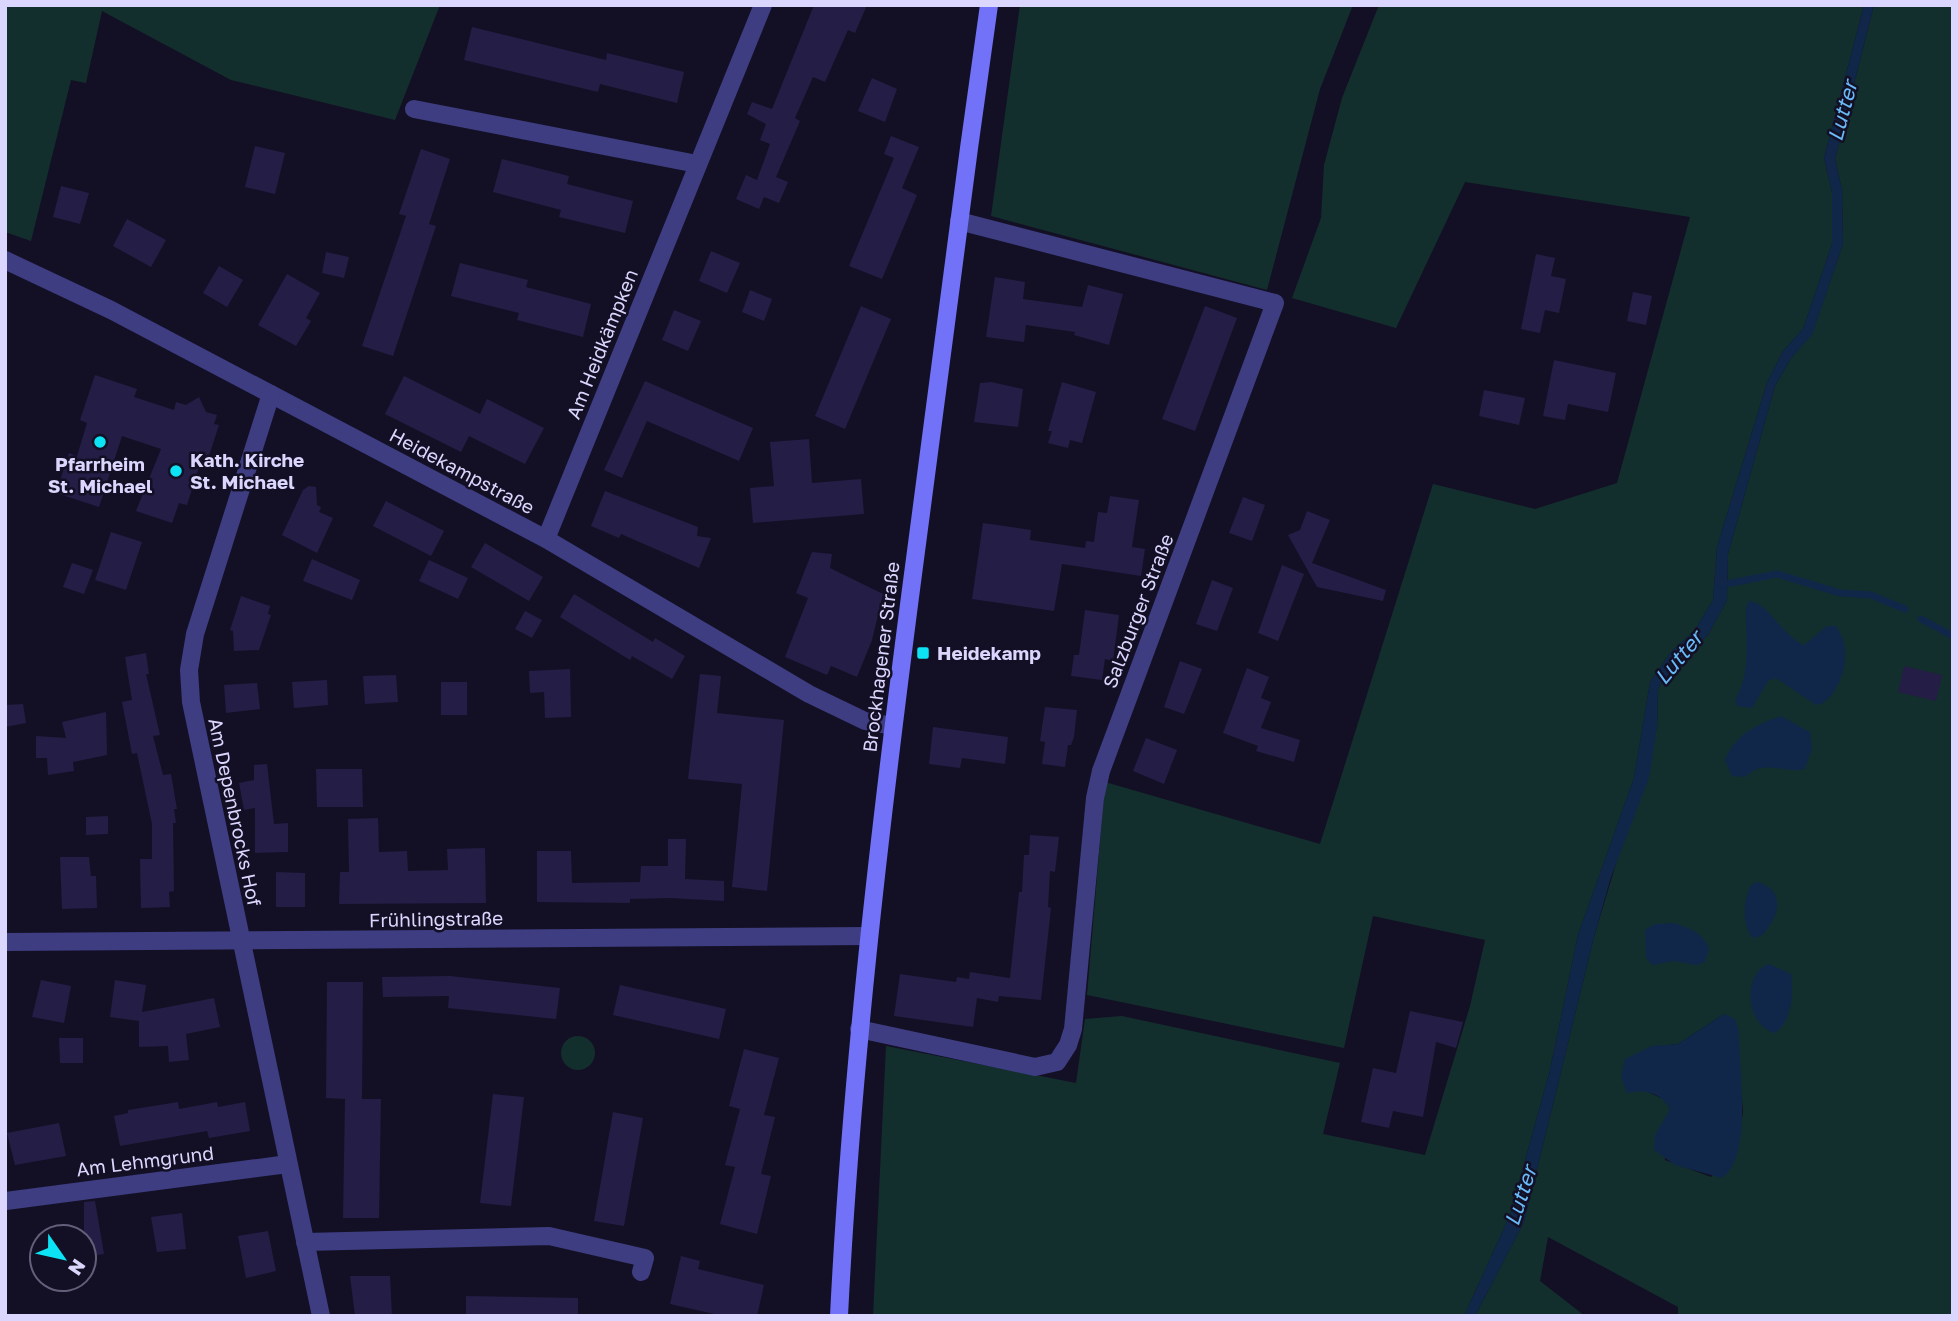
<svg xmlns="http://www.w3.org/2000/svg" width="1958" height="1321" viewBox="0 0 1958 1321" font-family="'Golos Text',sans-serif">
	<rect width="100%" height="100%" fill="#131025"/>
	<g fill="#132f2d" fill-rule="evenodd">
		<path d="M 5,5 L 440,5 L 395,120 L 231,80 L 102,11 L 86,83 L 71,80 L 31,241 L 5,232 Z"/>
		<path d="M 1020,5 L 1353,5 L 1320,89 L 1267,290 L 991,216 Z"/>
		<path d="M 1379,5 L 1864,5 L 1824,158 L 1832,192 L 1832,244 L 1803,329 L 1783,351 L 1767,383 L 1717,547 L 1713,600 L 1695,630 L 1671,652 L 1650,682 L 1634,778 L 1578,935 L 1550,1070 L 1510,1215 L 1464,1316 L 873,1316 L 886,1046 L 1076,1083 L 1085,1019 L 1122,1016 L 1340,1063 L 1323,1134 L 1425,1155 L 1470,1006 L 1485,940 L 1373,916 L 1344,1048 L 1087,995 L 1105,782 L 1320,844 L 1433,484 L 1535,509 L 1617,483 L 1690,217 L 1465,182 L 1396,328 L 1292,298 L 1321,218 L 1324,165 L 1342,98 Z"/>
		<path d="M 1874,5 L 1953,5 L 1953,1316 L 1678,1316 L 1678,1307 L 1548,1237 L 1540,1281 L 1585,1316 L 1475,1316 L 1524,1222 L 1594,937 L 1657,727 L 1658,688 L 1679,660 L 1708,635 L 1727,600 L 1728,554 L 1775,386 L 1791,358 L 1812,334 L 1843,244 L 1842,190 L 1835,159 ZM 1724,1014 L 1738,1060 L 1743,1111 L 1738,1149 L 1711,1177 L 1665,1160 L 1670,1109 L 1665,1100 L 1642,1089 L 1652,1047 L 1678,1044 Z"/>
		<circle cx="578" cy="1053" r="17"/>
	</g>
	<g fill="#112749">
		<path d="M 1864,5 L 1874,5 L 1835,159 L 1842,190 L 1843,244 L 1812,335 L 1791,358 L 1775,386 L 1728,554 L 1727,600 L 1708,635 L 1679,660 L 1658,688 L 1657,727 L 1649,778 L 1611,877 L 1594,937 L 1524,1222 L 1475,1316 L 1464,1316 L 1510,1215 L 1550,1070 L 1578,935 L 1634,778 L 1650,682 L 1671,652 L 1695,630 L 1713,600 L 1717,547 L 1767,383 L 1783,351 L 1803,329 L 1832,244 L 1832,192 L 1824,158 Z"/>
		<path d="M 1749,601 C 1768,602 1782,636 1804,645 L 1827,626 L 1836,626 C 1853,648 1845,686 1823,703 L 1816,705 L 1776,678 L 1768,681 L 1752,708 L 1737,706 L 1735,700 C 1752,673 1745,637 1746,607 Z"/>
		<path d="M 1781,716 L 1810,732 L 1812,749 L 1805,769 C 1783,774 1763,758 1745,777 L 1732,776 L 1725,760 C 1736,734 1756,725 1781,716 Z"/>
		<path d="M 1758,882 C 1788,892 1778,919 1761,936 L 1752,938 C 1742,923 1743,900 1751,885 Z"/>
		<path d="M 1674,923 C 1689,928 1704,933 1709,949 L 1705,962 L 1696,965 L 1674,961 L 1652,965 L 1646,957 L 1645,930 L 1655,924 Z"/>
		<path d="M 1769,964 L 1791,974 C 1794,992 1792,1022 1775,1033 C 1746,1026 1741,974 1769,964 Z"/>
		<path d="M 1724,1014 L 1735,1019 L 1739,1031 C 1738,1067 1754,1155 1722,1178 L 1675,1165 L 1654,1150 L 1655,1135 L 1670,1109 C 1661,1092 1644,1089 1627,1093 L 1621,1077 L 1625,1059 L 1652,1046 L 1678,1044 Z"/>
	</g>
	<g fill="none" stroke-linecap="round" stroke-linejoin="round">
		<g stroke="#112749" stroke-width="7">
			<path d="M 1721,585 L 1777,574 L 1840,593 L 1871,595 L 1905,609"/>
			<path d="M 1921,619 L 1953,636"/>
		</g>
	</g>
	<g fill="#241d45">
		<path d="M 814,5 L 867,5 L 855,33 L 848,30 L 825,82 L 813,77 L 795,118 L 800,121 L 776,177 L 788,182 L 779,203 L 764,197 L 759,209 L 736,199 L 746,175 L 757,180 L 770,144 L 760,140 L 766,124 L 747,114 L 752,102 L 772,109 Z"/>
		<path d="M 472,27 L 606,60 L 607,53 L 684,72 L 677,103 L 600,84 L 598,92 L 464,60 Z"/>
		<path d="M 872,78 L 897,89 L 885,122 L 858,111 Z"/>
		<path d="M 891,136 L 919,147 L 902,188 L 917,195 L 882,279 L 849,266 L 894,158 L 884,154 Z"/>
		<path d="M 255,146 L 285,153 L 275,194 L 245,187 Z"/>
		<path d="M 421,149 L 450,159 L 429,224 L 436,226 L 393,356 L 362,346 L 406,216 L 399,214 Z"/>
		<path d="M 502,159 L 569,176 L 567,184 L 633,201 L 625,233 L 559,217 L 561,210 L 493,192 Z"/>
		<path d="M 61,186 L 89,193 L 80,224 L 53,217 Z"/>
		<path d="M 127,219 L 166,240 L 151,267 L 113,246 Z"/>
		<path d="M 711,251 L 740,263 L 727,293 L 699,281 Z"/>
		<path d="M 326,252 L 349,257 L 344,278 L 322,273 Z"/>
		<path d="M 1536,254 L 1555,258 L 1551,276 L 1566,279 L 1559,313 L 1545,310 L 1540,333 L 1521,329 Z"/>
		<path d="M 460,263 L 528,280 L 526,287 L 591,304 L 583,337 L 517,320 L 519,313 L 451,296 Z"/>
		<path d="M 219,266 L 243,280 L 227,307 L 203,293 Z"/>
		<path d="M 287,274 L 320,293 L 306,318 L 311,321 L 296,346 L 258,325 Z"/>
		<path d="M 995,277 L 1025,282 L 1023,299 L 1082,307 L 1088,285 L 1123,294 L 1109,345 L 1074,335 L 1075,332 L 1026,325 L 1024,342 L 986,337 Z"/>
		<path d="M 750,290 L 772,299 L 764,321 L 742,312 Z"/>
		<path d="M 1633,292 L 1652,296 L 1646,325 L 1627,321 Z"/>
		<path d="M 861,306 L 891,319 L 845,429 L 815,416 Z"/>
		<path d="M 1205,306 L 1237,318 L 1195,431 L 1162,419 Z"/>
		<path d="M 674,310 L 701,321 L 688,351 L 662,340 Z"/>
		<path d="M 1554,360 L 1616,373 L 1608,412 L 1568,404 L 1565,420 L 1543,416 Z"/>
		<path d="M 95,375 L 137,389 L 134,397 L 174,410 L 176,402 L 186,405 L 199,397 L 206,412 L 217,415 L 214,424 L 219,425 L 209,456 L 203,455 L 187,505 L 179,503 L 172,523 L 136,511 L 161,449 L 122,436 L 99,507 L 56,493 L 69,453 L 77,456 L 87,423 L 80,420 Z"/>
		<path d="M 404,376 L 480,414 L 487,399 L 544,428 L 525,464 L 469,436 L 461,452 L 385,414 Z"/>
		<path d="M 645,381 L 753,428 L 739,461 L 647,421 L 622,478 L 604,470 Z"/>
		<path d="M 991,382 L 1023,389 L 1018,427 L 974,422 L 980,383 Z"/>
		<path d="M 1062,382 L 1096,392 L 1082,443 L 1070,440 L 1068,448 L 1048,443 L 1052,431 L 1048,431 Z"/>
		<path d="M 1484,390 L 1525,398 L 1519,425 L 1479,416 Z"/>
		<path d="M 809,439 L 812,483 L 861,479 L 864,514 L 753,523 L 750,488 L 774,486 L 770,442 Z"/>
		<path d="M 309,486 L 316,487 L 317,505 L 321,507 L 319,512 L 333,518 L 317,553 L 282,535 L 303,490 Z"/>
		<path d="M 605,491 L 698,527 L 697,536 L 711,538 L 699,568 L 621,534 L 619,538 L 591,526 Z"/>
		<path d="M 1110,496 L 1139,500 L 1132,547 L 1145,549 L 1141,576 L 1062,564 L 1054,611 L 972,599 L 983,523 L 1031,530 L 1030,540 L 1085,548 L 1086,541 L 1094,542 L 1098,512 L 1107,513 Z"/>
		<path d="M 1243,497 L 1265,505 L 1252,541 L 1229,533 Z"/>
		<path d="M 386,501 L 444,531 L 431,556 L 373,526 Z"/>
		<path d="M 1307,511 L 1330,520 L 1312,563 L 1386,590 L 1383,601 L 1317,587 L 1288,535 L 1300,530 Z"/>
		<path d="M 111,532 L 142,542 L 126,590 L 95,580 Z"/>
		<path d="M 485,543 L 543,577 L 529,601 L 471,567 Z"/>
		<path d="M 812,552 L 832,554 L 830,568 L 883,594 L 872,640 L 857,677 L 831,666 L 827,675 L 785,657 L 808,598 L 796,593 Z"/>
		<path d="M 312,559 L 360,580 L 352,600 L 303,581 Z"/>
		<path d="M 429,560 L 468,578 L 458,599 L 419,581 Z"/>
		<path d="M 72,563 L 93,570 L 84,594 L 63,587 Z"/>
		<path d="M 1282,565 L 1304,574 L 1278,641 L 1258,633 Z"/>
		<path d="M 1212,580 L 1233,588 L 1217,631 L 1196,624 Z"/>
		<path d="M 574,594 L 653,642 L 655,638 L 685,656 L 672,679 L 632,656 L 630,660 L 560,617 Z"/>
		<path d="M 241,596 L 270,606 L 268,614 L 271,615 L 259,650 L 234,651 L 233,631 L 230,630 Z"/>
		<path d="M 1085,610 L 1119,615 L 1113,661 L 1105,659 L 1102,680 L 1071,676 L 1074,655 L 1079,655 Z"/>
		<path d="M 525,611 L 542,620 L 532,638 L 515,629 Z"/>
		<path d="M 146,653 L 149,674 L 146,674 L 160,735 L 153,736 L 163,775 L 171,774 L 177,809 L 174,809 L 176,823 L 173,823 L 174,891 L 169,892 L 170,907 L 141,908 L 140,859 L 152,859 L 152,824 L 137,753 L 132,754 L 122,702 L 132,700 L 125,657 Z"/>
		<path d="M 1180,661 L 1202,669 L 1184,714 L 1164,707 Z"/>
		<path d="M 1904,666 L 1942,675 L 1936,701 L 1898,692 Z"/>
		<path d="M 1247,668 L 1269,677 L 1261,698 L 1271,702 L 1261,728 L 1300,740 L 1294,762 L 1256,751 L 1258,746 L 1223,733 Z"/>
		<path d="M 570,669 L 571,717 L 545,718 L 544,692 L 530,693 L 529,671 Z"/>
		<path d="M 700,674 L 721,676 L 717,713 L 784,720 L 767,891 L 732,887 L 742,784 L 688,779 Z"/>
		<path d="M 396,675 L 398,702 L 365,704 L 363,676 Z"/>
		<path d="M 327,680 L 328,705 L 294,708 L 292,682 Z"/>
		<rect x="441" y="682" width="26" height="33"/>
		<path d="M 257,683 L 260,709 L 226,713 L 224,685 Z"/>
		<path d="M 23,704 L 26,723 L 5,727 L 5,705 Z"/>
		<path d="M 1045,707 L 1077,710 L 1074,737 L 1071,745 L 1068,745 L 1065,767 L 1042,764 L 1045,742 L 1040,741 Z"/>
		<path d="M 106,712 L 107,755 L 73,762 L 74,771 L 48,775 L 47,758 L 36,758 L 36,736 L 66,738 L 62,722 Z"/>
		<path d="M 933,727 L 1008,737 L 1005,764 L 962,758 L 960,768 L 929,764 Z"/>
		<path d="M 1146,738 L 1177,750 L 1164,784 L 1133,771 Z"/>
		<path d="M 267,764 L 274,824 L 288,823 L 288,852 L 255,853 L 255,808 L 244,810 L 239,783 L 254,780 L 254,765 Z"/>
		<path d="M 316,769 L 362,769 L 363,807 L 317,807 Z"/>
		<path d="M 108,816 L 108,834 L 86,835 L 86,817 Z"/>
		<path d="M 378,818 L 379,852 L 407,851 L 408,871 L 448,870 L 447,849 L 485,848 L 486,903 L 339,904 L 340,872 L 349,872 L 348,819 Z"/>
		<path d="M 1030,835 L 1059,837 L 1055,872 L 1050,871 L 1048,907 L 1051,908 L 1041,1000 L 999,996 L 998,1002 L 977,998 L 973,1027 L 894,1016 L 900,974 L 956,982 L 957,977 L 969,979 L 970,972 L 1010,978 L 1019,892 L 1022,892 L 1024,855 L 1029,855 Z"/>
		<path d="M 668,839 L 686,839 L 685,879 L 724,881 L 724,901 L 670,898 L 630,899 L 630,903 L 537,902 L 537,851 L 571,851 L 572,883 L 640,882 L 641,866 L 668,866 Z"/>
		<path d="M 60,857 L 89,857 L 91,876 L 96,876 L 97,908 L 62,909 Z"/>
		<path d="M 276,872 L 305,873 L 305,907 L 276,907 Z"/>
		<path d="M 450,976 L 560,988 L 556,1019 L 448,1008 L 449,996 L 383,997 L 382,977 Z"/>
		<path d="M 41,980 L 71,986 L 64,1023 L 32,1017 Z"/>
		<path d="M 115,980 L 146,985 L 142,1012 L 214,998 L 220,1027 L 186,1034 L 189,1060 L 169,1062 L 168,1046 L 139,1047 L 139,1021 L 110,1017 Z"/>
		<path d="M 327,982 L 363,982 L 362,1099 L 381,1099 L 379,1218 L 343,1218 L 345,1099 L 326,1098 Z"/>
		<path d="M 620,985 L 726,1009 L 719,1039 L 613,1015 Z"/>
		<path d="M 1410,1011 L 1463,1022 L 1456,1048 L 1436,1042 L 1423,1117 L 1393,1111 L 1389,1128 L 1361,1122 L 1373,1068 L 1396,1073 Z"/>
		<path d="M 59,1038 L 83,1038 L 83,1063 L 60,1063 Z"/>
		<path d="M 744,1049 L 779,1058 L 764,1115 L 775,1117 L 761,1174 L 771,1176 L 757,1234 L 720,1224 L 735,1167 L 725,1165 L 740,1109 L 729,1106 Z"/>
		<path d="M 493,1094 L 524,1097 L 511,1206 L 480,1203 Z"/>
		<path d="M 178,1102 L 179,1109 L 217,1102 L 218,1107 L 245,1102 L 250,1131 L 209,1138 L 207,1131 L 120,1146 L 114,1116 L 128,1113 L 128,1110 Z"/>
		<path d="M 613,1112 L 643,1118 L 624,1226 L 594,1221 Z"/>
		<path d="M 59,1123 L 66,1156 L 15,1165 L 7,1133 Z"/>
		<path d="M 95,1201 L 104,1254 L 84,1257 L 84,1202 Z"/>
		<path d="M 182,1213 L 186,1249 L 157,1252 L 151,1217 Z"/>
		<path d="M 268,1231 L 276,1271 L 246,1278 L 238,1236 Z"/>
		<path d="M 681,1256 L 700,1261 L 698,1269 L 764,1285 L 757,1316 L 723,1316 L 670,1304 Z"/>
		<path d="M 350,1276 L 390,1276 L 392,1316 L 355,1316 Z"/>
		<path d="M 466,1296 L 578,1298 L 578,1316 L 466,1316 Z"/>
	</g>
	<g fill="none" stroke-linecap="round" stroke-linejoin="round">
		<g stroke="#3e3d82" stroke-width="18">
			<path d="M 414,109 L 697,164"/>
			<path d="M 5,260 L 111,310 L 546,539 L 809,694 L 865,721 L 893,726"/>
			<path d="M 271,394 L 195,634 L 189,670 L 191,702 L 321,1316"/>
			<path d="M 546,539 L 763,5"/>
			<path d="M 5,942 L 868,936"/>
			<path d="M 859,1029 L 1035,1067 L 1057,1062 L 1068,1045 L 1073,1029 L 1095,798 L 1101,771 L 1275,303 L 959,221"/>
			<path d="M 6,1201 L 288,1164"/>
			<path d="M 305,1242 L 549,1236 L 645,1258 L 641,1272"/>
		</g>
		<path stroke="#7272f8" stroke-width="18" d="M 839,1316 C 851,1075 879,836 910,597 C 935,399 961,202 989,5"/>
	</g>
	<g fill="#0ce3f4" stroke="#131025" stroke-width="2.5">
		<circle cx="100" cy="442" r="7"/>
		<circle cx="176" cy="471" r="7"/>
		<rect x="916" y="646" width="14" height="14" rx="3.5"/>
	</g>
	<g text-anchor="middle" stroke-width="5" stroke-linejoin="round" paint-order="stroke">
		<g font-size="19" fill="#dad6fd" stroke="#131025">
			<text transform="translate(602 344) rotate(-68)" y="7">Am Heidkämpken</text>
			<text transform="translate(462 471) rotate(28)" y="7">Heidekampstraße</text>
			<text transform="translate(1138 611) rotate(-69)" y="7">Salzburger Straße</text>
			<text transform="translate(881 657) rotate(-83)" y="7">Brockhagener Straße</text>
			<text transform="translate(235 812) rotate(78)" y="7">Am Depenbrocks Hof</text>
			<text transform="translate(436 919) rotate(-1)" y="7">Frühlingstraße</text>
			<text transform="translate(145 1161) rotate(-7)" y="7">Am Lehmgrund</text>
		</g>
		<g font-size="19" font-weight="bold" fill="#dad6fd" stroke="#131025" text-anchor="start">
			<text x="190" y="467">Kath. Kirche<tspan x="190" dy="22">St. Michael</tspan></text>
			<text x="100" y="471" text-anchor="middle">Pfarrheim<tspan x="100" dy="22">St. Michael</tspan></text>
			<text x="937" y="660">Heidekamp</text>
		</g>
		<g font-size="21" font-style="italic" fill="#69baf8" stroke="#131025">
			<text transform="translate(1843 111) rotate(-75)" y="7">Lutter</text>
			<text transform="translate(1679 658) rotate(-50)" y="7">Lutter</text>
			<text transform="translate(1521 1196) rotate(-72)" y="7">Lutter</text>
		</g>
	</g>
	<rect width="1958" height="1321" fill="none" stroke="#dad6fd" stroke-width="14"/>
	<g transform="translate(63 1258) rotate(124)"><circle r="33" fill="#131025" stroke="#635f7b" stroke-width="2"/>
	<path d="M0-5L12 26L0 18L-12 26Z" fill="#0ce3f4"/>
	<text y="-10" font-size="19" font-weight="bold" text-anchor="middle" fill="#dad6fd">N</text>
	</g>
</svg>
